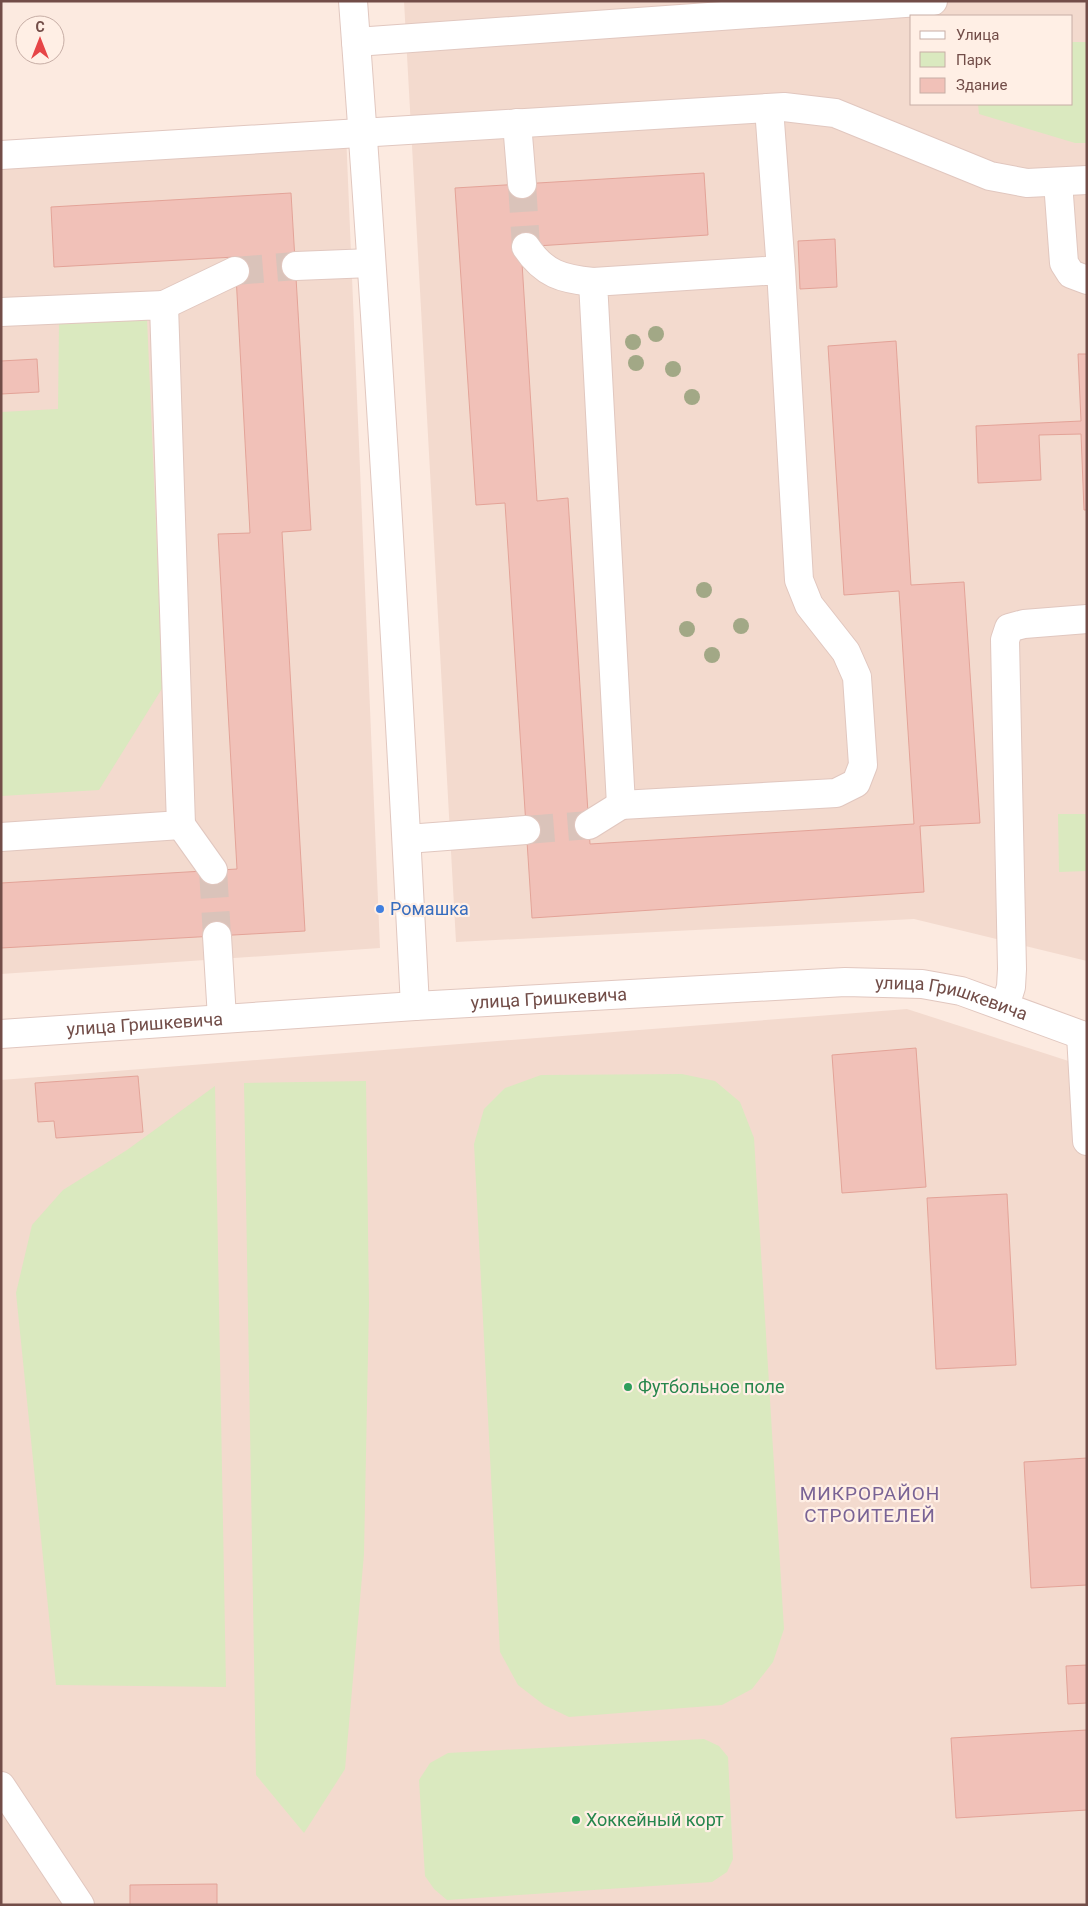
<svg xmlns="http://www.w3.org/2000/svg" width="1088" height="1906" viewBox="0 0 1088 1906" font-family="Roboto,sans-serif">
	<rect width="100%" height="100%" fill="#fceae0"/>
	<g fill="#f3dace" fill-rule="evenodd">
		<path d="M 404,1 L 1087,1 L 1087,961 L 914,919 L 456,942 ZM 912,16 L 1072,16 L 1072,104 L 912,104 Z"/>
		<path d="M 346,133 L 380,948 L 1,974 L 1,154 Z"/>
		<path d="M 907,1009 L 1087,1067 L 1087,1905 L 1,1905 L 1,1080 Z"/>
	</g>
	<g fill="#dae9bf">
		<path d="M 1072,42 L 1087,42 L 1087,143 L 1075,143 L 979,114 L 978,104 L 1072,104 Z"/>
		<path d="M 147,318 L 163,687 L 99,790 L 2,796 L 1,412 L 58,409 L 59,321 Z"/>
		<path d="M 1058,814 L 1087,814 L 1087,871 L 1059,872 Z"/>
		<path d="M 682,1074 L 715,1081 L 740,1102 L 754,1138 L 784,1629 L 773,1662 L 752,1689 L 722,1705 L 569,1717 L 544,1705 L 518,1685 L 500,1652 L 474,1144 L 484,1109 L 505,1088 L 541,1075 Z"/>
		<path d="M 366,1081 L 369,1304 L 364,1554 L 345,1769 L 304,1833 L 256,1775 L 244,1083 Z"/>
		<path d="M 215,1086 L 226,1687 L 56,1685 L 16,1293 L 32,1225 L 63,1190 L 127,1150 Z"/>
		<path d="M 704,1739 L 719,1746 L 728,1757 L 733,1859 L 727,1872 L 712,1882 L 447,1900 L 434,1889 L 425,1876 L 419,1780 L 430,1763 L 448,1753 Z"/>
	</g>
	<g fill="#f1c1b8" stroke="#e3a398">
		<path d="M 704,173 L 708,235 L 521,247 L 537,501 L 568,498 L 590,844 L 914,824 L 899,591 L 844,595 L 828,346 L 896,341 L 911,585 L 964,582 L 980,823 L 920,826 L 924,892 L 532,918 L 505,503 L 476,505 L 455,188 Z"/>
		<path d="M 291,193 L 311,530 L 282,532 L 305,931 L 1,948 L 1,883 L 237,869 L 218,534 L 250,533 L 235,257 L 54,267 L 51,207 Z"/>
		<path d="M 835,239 L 837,287 L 800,289 L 798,241 Z"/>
		<path d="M 1078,354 L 1087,354 L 1087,510 L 1084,510 L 1081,434 L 1039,435 L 1041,480 L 978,483 L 976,426 L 1081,421 Z"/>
		<path d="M 37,359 L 39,392 L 1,394 L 1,361 Z"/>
		<path d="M 916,1048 L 926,1187 L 842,1193 L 832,1055 Z"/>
		<path d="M 138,1076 L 143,1132 L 56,1138 L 54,1121 L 38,1122 L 35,1083 Z"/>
		<path d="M 1007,1194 L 1016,1365 L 936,1369 L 927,1198 Z"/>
		<path d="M 1087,1458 L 1087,1585 L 1031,1588 L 1024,1462 Z"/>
		<path d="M 1087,1665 L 1087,1703 L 1068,1704 L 1066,1666 Z"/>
		<path d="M 1087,1730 L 1087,1810 L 956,1818 L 951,1738 Z"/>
		<path d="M 217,1884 L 217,1905 L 130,1905 L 130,1885 Z"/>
	</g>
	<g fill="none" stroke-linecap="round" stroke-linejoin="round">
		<g stroke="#dac3ba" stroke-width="28" stroke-dasharray="28 14" stroke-linecap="butt">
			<path d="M 522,184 L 526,247"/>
			<path d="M 235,271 L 296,266"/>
			<path d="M 526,830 L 589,825"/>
			<path d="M 213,870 L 217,936"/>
		</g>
		<defs>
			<g id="minor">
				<path d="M 353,1 C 378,336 398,671 415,1006"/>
				<path d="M 356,42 L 933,1"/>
				<path d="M 769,108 L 781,270 L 593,282 L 621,805 L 836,793 L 856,783 L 863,765 L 857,677 L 846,652 L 809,605 L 799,580 L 781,270"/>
				<path d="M 517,123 L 522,184"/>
				<path d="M 1,155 L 784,107 L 835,113 L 990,176 L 1027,183 L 1087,180"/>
				<path d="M 1058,182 L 1064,263 L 1071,274 L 1087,280"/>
				<path d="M 526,247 C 544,274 562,279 593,282"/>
				<path d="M 296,266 L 371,263"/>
				<path d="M 164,305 L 235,271"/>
				<path d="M 1,312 L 164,305 L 181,825 L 1,837"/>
				<path d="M 181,825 L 213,870"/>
				<path d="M 589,825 L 621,805"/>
				<path d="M 407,839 L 526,830"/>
				<path d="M 217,936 L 222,1018"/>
				<path d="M 1005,1006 L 1011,987 L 1012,969 L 1005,640 L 1009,628 L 1024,624 L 1087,619"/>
				<path id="s1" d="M 1,1034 L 415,1006 L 845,982 L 922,984 L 961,991 L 1087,1037"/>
				<path d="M 1081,1035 L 1087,1141"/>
				<path d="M 1,1786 L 80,1905"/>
			</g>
		</defs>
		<use href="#minor" stroke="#e1c7bf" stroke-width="30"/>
		<use href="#minor" stroke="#fff" stroke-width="28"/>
	</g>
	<g fill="#a2a886">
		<circle cx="656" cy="334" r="8"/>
		<circle cx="633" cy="342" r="8"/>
		<circle cx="636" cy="363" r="8"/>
		<circle cx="673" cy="369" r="8"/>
		<circle cx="692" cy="397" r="8"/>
		<circle cx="704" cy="590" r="8"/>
		<circle cx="741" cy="626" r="8"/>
		<circle cx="687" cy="629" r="8"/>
		<circle cx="712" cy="655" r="8"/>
	</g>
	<circle fill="#3f7fe0" stroke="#ffefe5" stroke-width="2" cx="380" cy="909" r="5"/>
	<g fill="#2e9e5b" stroke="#ffefe5" stroke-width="2">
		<circle cx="628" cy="1387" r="5"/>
		<circle cx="576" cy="1820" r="5"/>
	</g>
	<g text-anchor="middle" stroke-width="4.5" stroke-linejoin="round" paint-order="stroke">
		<g font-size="18" fill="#366cbe" stroke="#ffefe5" text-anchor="start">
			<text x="390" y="915">Ромашка</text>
		</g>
		<g font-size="18" fill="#724d48" stroke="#ffefe5">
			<text dy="6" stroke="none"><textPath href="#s1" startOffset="549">улица Гришкевича</textPath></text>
			<text dy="6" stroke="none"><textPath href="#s1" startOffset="954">улица Гришкевича</textPath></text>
			<text dy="6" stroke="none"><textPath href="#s1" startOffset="144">улица Гришкевича</textPath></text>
		</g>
		<g font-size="18" fill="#27864d" stroke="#ffefe5" text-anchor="start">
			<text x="638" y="1393">Футбольное поле</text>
			<text x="586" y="1826">Хоккейный корт</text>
		</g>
		<g font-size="19" letter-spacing="1" fill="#796395" stroke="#ffefe5">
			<text x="870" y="1500">МИКРОРАЙОН<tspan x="870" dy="22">СТРОИТЕЛЕЙ</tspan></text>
		</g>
	</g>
	<rect width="1088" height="1906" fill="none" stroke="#724d48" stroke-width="5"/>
	<rect x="910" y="15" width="162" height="90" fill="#ffefe5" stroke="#c7aea6"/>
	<rect x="920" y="31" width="25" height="8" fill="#ffffff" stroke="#c7aea6"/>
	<text x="956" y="40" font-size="15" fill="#724d48">Улица</text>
	<rect x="920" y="52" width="25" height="15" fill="#dae9bf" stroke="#c7aea6"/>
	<text x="956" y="65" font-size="15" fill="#724d48">Парк</text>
	<rect x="920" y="78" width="25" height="15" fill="#f1c1b8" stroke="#c7aea6"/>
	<text x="956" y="90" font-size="15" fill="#724d48">Здание</text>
	<g transform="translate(40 40)"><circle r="24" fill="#ffefe5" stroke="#c7aea6"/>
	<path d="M0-4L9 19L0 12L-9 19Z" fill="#e64547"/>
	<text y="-8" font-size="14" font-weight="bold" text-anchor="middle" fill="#724d48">С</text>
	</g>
</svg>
